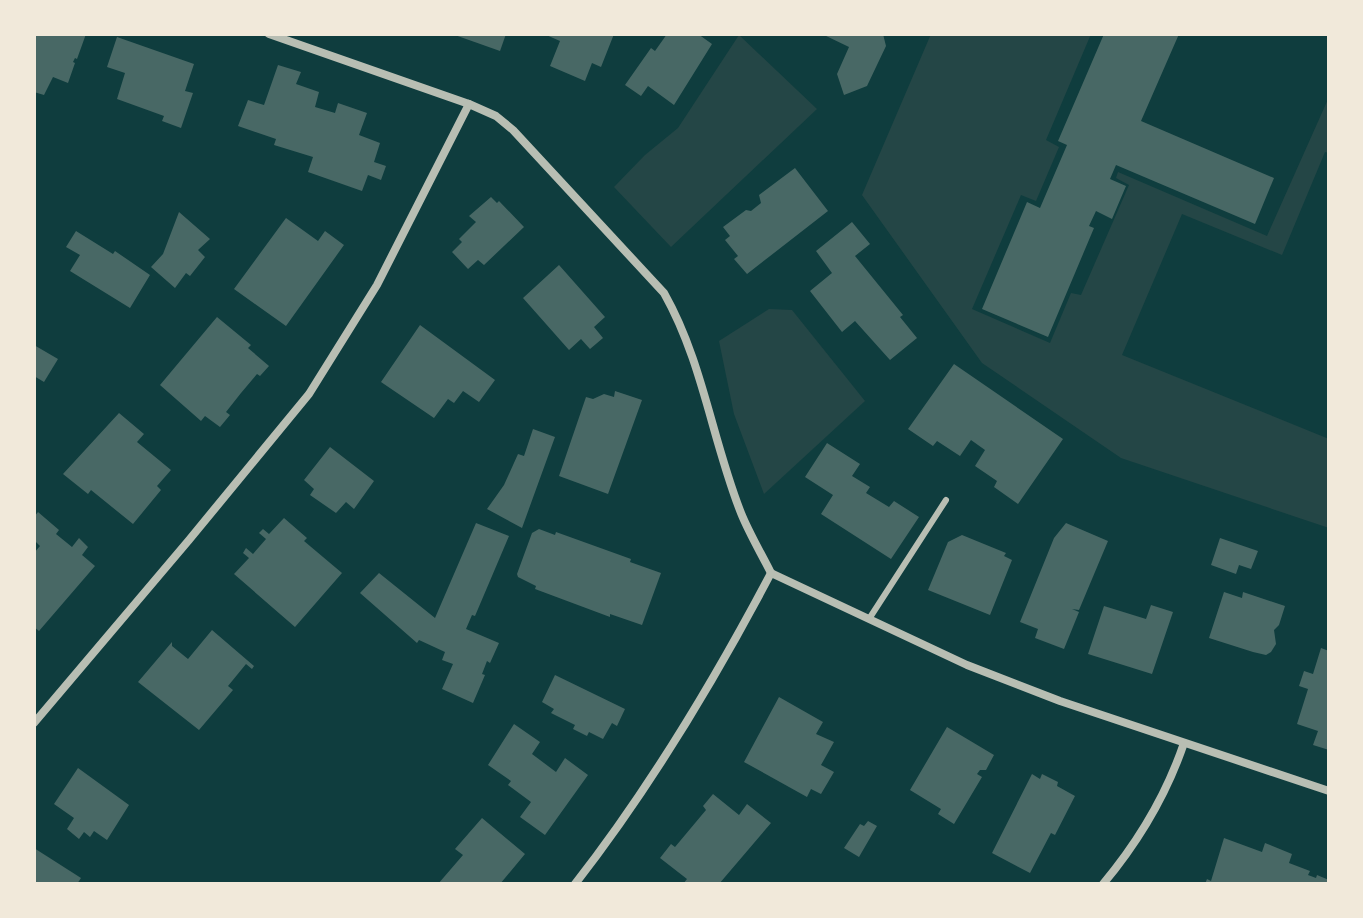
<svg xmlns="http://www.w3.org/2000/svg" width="1363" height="918" viewBox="0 0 1363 918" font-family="'Noto Sans',sans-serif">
	<rect width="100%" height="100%" fill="#0f3d3e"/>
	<g fill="#244646">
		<path d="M 931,34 L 1091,34 L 1046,140 L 1059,147 L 1036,201 L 1021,195 L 972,309 L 1050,343 L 1071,293 L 1081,295 L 1129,185 L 1116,178 L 1118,172 L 1267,236 L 1329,97 L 1329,153 L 1325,152 L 1282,255 L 1182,214 L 1122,355 L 1329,439 L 1329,528 L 1121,458 L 982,363 L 862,195 Z"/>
		<path d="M 739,35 L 817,109 L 671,247 L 614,187 L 645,155 L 678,128 Z"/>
		<path d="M 769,309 L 792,310 L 865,401 L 764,494 L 734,414 L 719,341 Z"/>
	</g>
	<g fill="#486865">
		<path d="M 34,34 L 86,34 L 77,59 L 75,58 L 73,62 L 75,63 L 68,83 L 53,77 L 44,95 L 34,92 Z"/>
		<path d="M 452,34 L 506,34 L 500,51 Z"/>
		<path d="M 544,34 L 614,34 L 601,67 L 592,63 L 585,81 L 550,66 L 560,41 Z"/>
		<path d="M 667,34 L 698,34 L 712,44 L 674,105 L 648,86 L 641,96 L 625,85 L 651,48 L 655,51 Z"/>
		<path d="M 822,34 L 883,34 L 886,46 L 867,86 L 844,95 L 837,74 L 849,47 Z"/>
		<path d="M 1104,34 L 1179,34 L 1141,121 L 1274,178 L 1255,224 L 1116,165 L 1110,179 L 1126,186 L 1112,219 L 1096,211 L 1089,226 L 1094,228 L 1048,337 L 982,309 L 1027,202 L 1040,208 L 1067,145 L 1058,141 Z"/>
		<path d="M 117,37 L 194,64 L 185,91 L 193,93 L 181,128 L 162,121 L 164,116 L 117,99 L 125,73 L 107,67 Z"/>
		<path d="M 278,65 L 301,72 L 296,84 L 319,92 L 315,107 L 335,113 L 338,103 L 367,113 L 359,135 L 380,143 L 374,162 L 386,166 L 381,180 L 368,175 L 362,191 L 308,172 L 313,157 L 274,145 L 276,139 L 238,126 L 248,100 L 264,105 Z"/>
		<path d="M 795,168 L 828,211 L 747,274 L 734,259 L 738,256 L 725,240 L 730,236 L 723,227 L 746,210 L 751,211 L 761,203 L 759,195 Z"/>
		<path d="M 491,197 L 497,203 L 499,201 L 524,227 L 484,265 L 478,260 L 468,269 L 452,252 L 462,242 L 459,239 L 476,222 L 469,216 Z"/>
		<path d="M 179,212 L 210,239 L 198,250 L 205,257 L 190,276 L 186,273 L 175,288 L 151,267 L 163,254 Z"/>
		<path d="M 286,218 L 318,241 L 325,231 L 344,245 L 286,326 L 234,289 Z"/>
		<path d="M 852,222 L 870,244 L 855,256 L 903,315 L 900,317 L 917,338 L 890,360 L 855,321 L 842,332 L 810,291 L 832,273 L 816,251 Z"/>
		<path d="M 76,231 L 113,254 L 115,251 L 150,275 L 130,308 L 70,271 L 80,255 L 66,247 Z"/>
		<path d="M 559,265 L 605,317 L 594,327 L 603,338 L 590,349 L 581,339 L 569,350 L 523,298 Z"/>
		<path d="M 217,317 L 251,345 L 248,348 L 269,366 L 260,376 L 257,374 L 241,393 L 226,412 L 230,415 L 220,427 L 205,416 L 201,421 L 160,385 Z"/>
		<path d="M 420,325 L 495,380 L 479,402 L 463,391 L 454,403 L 448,399 L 434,418 L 381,382 Z"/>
		<path d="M 34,345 L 58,359 L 44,382 L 34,376 Z"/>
		<path d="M 954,364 L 1063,439 L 1018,504 L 994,487 L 997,481 L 975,466 L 985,450 L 971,440 L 960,456 L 937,441 L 933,446 L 908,429 Z"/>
		<path d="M 615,391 L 642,400 L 608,494 L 559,476 L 586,397 L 593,399 L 604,394 L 614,397 Z"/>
		<path d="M 119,413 L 144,434 L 137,442 L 171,470 L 157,486 L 161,490 L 133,524 L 91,490 L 88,494 L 63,474 Z"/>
		<path d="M 533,429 L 555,437 L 522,528 L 487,509 L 504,485 L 518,454 L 524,456 Z"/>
		<path d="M 827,443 L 860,464 L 852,476 L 870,487 L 866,493 L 889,507 L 894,501 L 919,517 L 891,559 L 821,514 L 833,495 L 805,477 Z"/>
		<path d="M 330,447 L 374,481 L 354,509 L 346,502 L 336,513 L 310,495 L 314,489 L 304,480 Z"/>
		<path d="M 38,512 L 59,530 L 56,534 L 72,547 L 79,538 L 88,547 L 82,555 L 95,566 L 39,631 L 34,627 L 34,553 L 40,546 L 34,540 L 34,517 Z"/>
		<path d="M 284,518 L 307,538 L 304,541 L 342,573 L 295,627 L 234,574 L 249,558 L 243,553 L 246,548 L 253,554 L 266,539 L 259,533 L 263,529 L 269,534 Z"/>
		<path d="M 476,523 L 509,536 L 475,616 L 472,615 L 466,629 L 499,643 L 490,663 L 487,661 L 482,674 L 485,675 L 473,703 L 442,689 L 453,664 L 442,660 L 445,652 L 419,640 L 417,643 L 360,593 L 379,573 L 435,618 Z"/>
		<path d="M 1066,523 L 1108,541 L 1079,610 L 1072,609 L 1079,612 L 1064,649 L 1035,638 L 1038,629 L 1020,622 L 1054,538 Z"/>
		<path d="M 539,529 L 555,535 L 556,532 L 631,559 L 630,562 L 661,573 L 642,625 L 610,614 L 610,617 L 535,589 L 536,586 L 518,577 L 517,574 L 532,533 Z"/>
		<path d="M 962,535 L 1006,553 L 1004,556 L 1012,560 L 990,615 L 928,590 L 948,542 Z"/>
		<path d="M 1220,538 L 1258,551 L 1251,569 L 1239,565 L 1236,574 L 1211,565 Z"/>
		<path d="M 1224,592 L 1242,598 L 1243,592 L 1285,606 L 1279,625 L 1274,630 L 1276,644 L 1271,652 L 1266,655 L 1253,652 L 1209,638 Z"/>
		<path d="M 1151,605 L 1173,612 L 1152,674 L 1088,654 L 1104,606 L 1146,619 Z"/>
		<path d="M 212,630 L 254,666 L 252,669 L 246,664 L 228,686 L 233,690 L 199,730 L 138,682 L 172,642 L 172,646 L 188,659 Z"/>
		<path d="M 1321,648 L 1329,651 L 1329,750 L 1313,745 L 1318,731 L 1297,724 L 1308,689 L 1299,686 L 1304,671 L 1313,674 Z"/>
		<path d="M 555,675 L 625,709 L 617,726 L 612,723 L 603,739 L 589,732 L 587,736 L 573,729 L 575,725 L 551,713 L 554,709 L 542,702 Z"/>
		<path d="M 779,697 L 823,722 L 816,734 L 834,742 L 821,765 L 834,772 L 821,794 L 811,789 L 807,797 L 744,762 Z"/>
		<path d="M 514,724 L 540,742 L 532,754 L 556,772 L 565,758 L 588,775 L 545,835 L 520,817 L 531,802 L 508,785 L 511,781 L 488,765 Z"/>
		<path d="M 947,727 L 994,755 L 986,770 L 980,770 L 977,774 L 982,777 L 954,824 L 938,814 L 941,809 L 910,790 Z"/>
		<path d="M 78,768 L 129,805 L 107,840 L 94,831 L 90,837 L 84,832 L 79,839 L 67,829 L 74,818 L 54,804 Z"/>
		<path d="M 1032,774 L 1040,779 L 1042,774 L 1058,782 L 1057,786 L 1075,796 L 1055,835 L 1051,833 L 1030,873 L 992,853 Z"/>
		<path d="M 713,794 L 739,815 L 747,804 L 771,823 L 719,884 L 683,884 L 687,879 L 660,858 L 671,844 L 675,847 L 706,810 L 703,806 Z"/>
		<path d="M 482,818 L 525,854 L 500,884 L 438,884 L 463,855 L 455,849 Z"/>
		<path d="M 868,821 L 877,826 L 859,857 L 844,848 L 860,824 L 864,826 Z"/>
		<path d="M 1224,838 L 1262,852 L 1265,843 L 1292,854 L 1289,863 L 1310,871 L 1308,875 L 1316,878 L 1317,875 L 1329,880 L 1329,884 L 1205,884 L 1207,879 L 1211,881 Z"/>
		<path d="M 34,848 L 81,878 L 77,884 L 34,884 Z"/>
	</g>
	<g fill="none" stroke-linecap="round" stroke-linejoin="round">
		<path stroke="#b8beb3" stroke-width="6" d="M 869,619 L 946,500"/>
		<g stroke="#b8beb3" stroke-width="8">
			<path d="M 269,34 L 469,104 L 496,116 L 513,130 L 664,293 C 703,362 712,440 741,513 C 749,533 761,553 771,573"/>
			<path d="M 771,573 L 967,665 L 1060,701 L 1329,791"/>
			<path d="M 34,723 L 189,540 L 309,394 L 377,285 L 469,104"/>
			<path d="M 575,884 C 650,788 714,681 771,573"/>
			<path d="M 1103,884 C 1139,841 1166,796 1184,743"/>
		</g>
	</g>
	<rect width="1363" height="918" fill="none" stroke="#f1e9da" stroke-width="72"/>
</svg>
